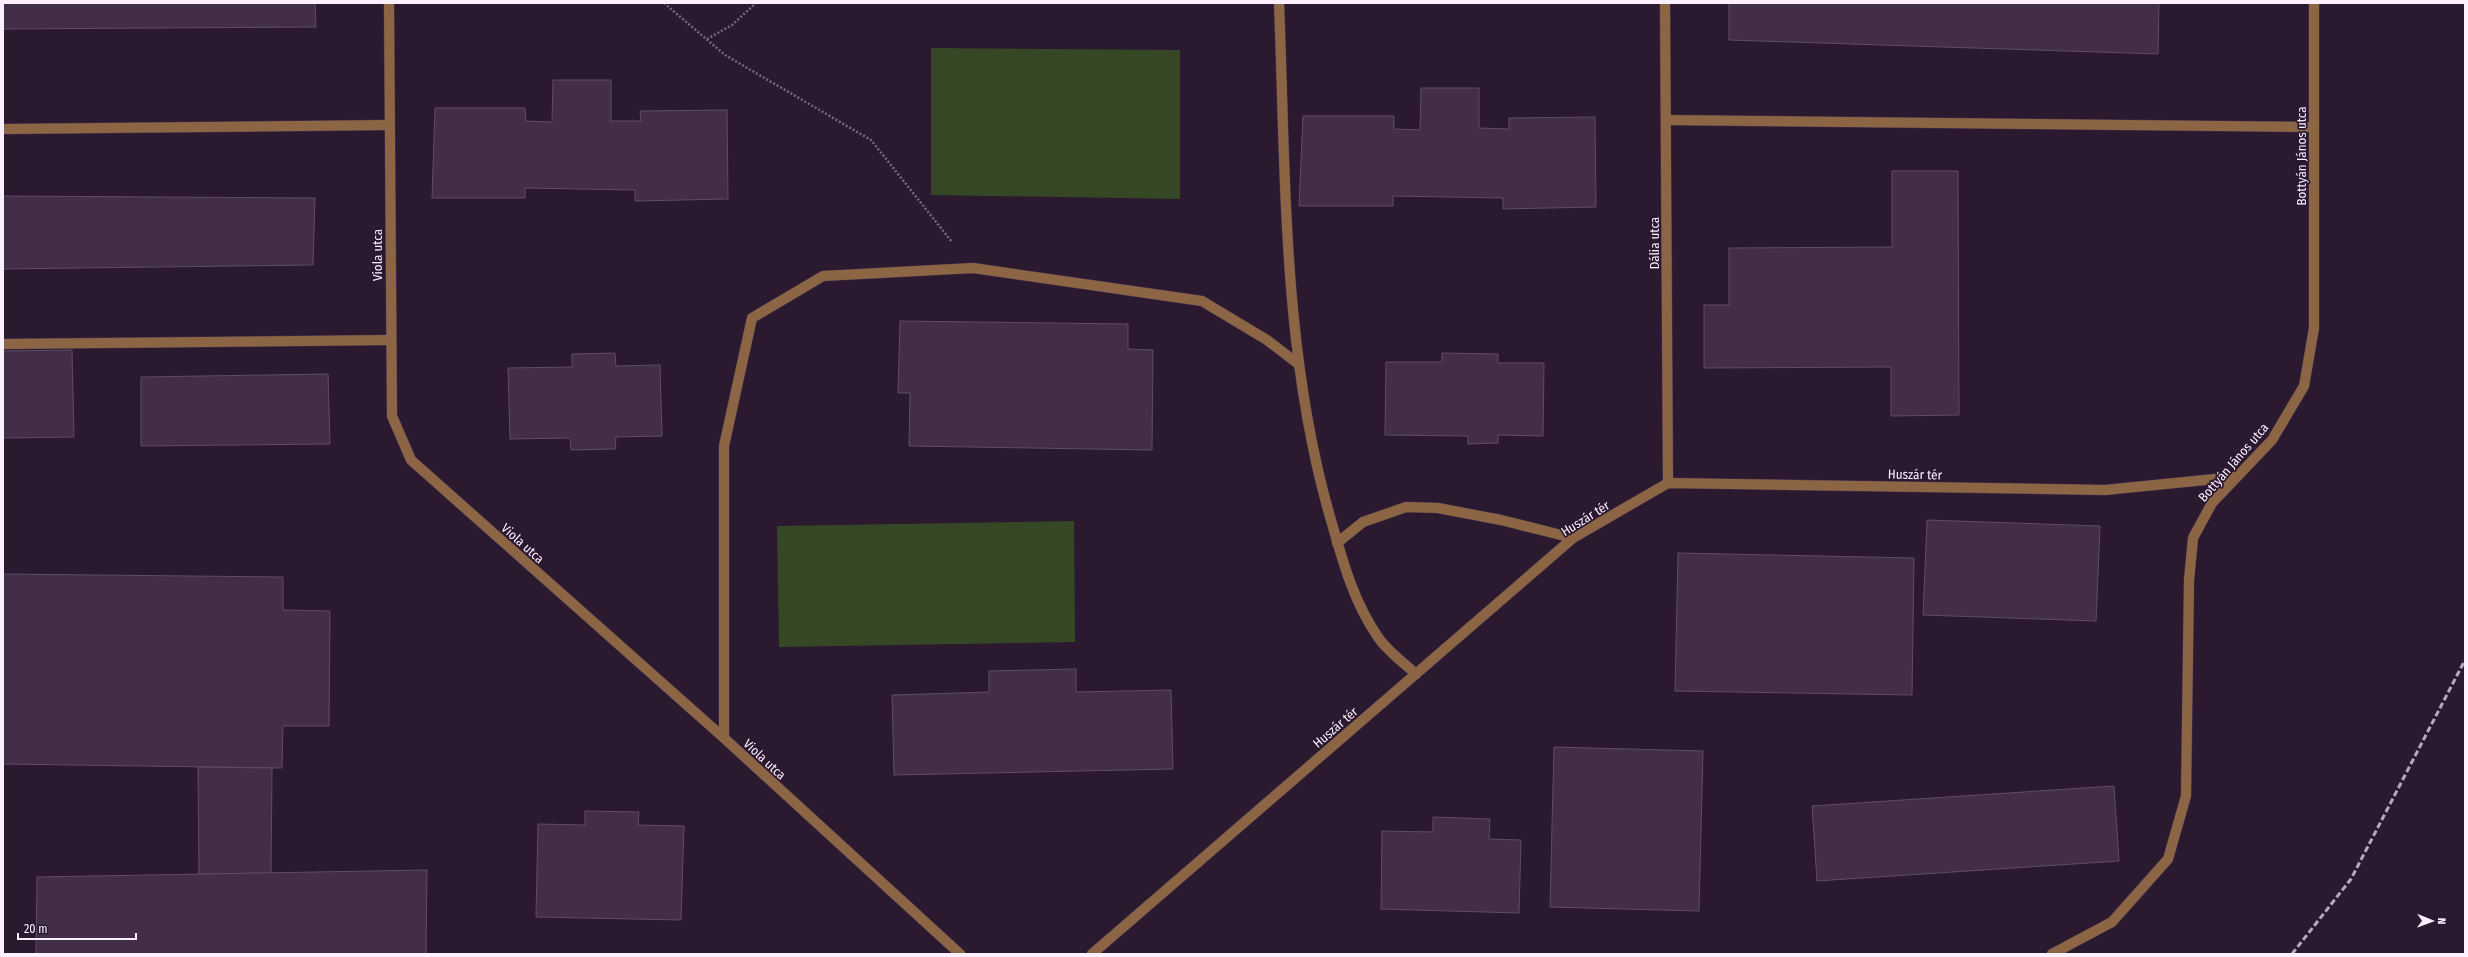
<svg xmlns="http://www.w3.org/2000/svg" width="2468" height="957" viewBox="0 0 2468 957" font-family="'Fira Sans Condensed',sans-serif">
	<rect width="100%" height="100%" fill="#2b1930"/>
	<g fill="#364725">
		<path d="M 931,48 L 1180,50 L 1180,199 L 931,195 Z"/>
		<path d="M 1074,521 L 1075,642 L 779,647 L 777,526 Z"/>
	</g>
	<g fill="#422f47" stroke="#604c66">
		<path d="M 3,3 L 315,3 L 316,27 L 3,29 Z"/>
		<path d="M 1729,3 L 2159,3 L 2158,54 L 1729,40 Z"/>
		<path d="M 553,80 L 611,80 L 611,121 L 641,121 L 640,111 L 727,110 L 728,199 L 635,201 L 635,190 L 525,188 L 525,198 L 432,198 L 435,108 L 525,108 L 526,121 L 552,122 Z"/>
		<path d="M 1421,88 L 1479,88 L 1479,128 L 1509,129 L 1509,118 L 1595,117 L 1596,207 L 1503,209 L 1503,198 L 1393,196 L 1393,206 L 1299,206 L 1303,116 L 1394,116 L 1394,129 L 1420,130 Z"/>
		<path d="M 1892,171 L 1958,171 L 1959,415 L 1891,416 L 1891,367 L 1704,368 L 1704,305 L 1729,305 L 1729,248 L 1892,247 Z"/>
		<path d="M 3,196 L 315,198 L 313,265 L 3,269 Z"/>
		<path d="M 900,321 L 1128,324 L 1128,349 L 1153,350 L 1152,450 L 909,446 L 910,393 L 898,393 Z"/>
		<path d="M 72,350 L 74,437 L 3,438 L 3,351 Z"/>
		<path d="M 615,353 L 616,366 L 660,365 L 662,436 L 616,437 L 615,449 L 571,450 L 570,438 L 510,439 L 508,368 L 572,367 L 572,354 Z"/>
		<path d="M 1442,353 L 1498,354 L 1498,363 L 1544,363 L 1543,436 L 1498,435 L 1498,443 L 1468,444 L 1468,436 L 1385,435 L 1386,362 L 1442,362 Z"/>
		<path d="M 328,374 L 330,444 L 141,446 L 141,377 Z"/>
		<path d="M 1927,520 L 2100,526 L 2096,621 L 1923,615 Z"/>
		<path d="M 1678,553 L 1914,558 L 1912,695 L 1675,691 Z"/>
		<path d="M 3,574 L 283,577 L 283,610 L 330,611 L 329,726 L 283,726 L 282,768 L 3,764 Z"/>
		<path d="M 1076,669 L 1076,692 L 1171,690 L 1173,769 L 894,775 L 892,695 L 989,692 L 989,671 Z"/>
		<path d="M 1554,747 L 1703,751 L 1699,911 L 1550,907 Z"/>
		<path d="M 198,767 L 272,768 L 271,873 L 199,874 Z"/>
		<path d="M 2114,786 L 2119,861 L 1817,881 L 1812,806 Z"/>
		<path d="M 585,811 L 639,812 L 638,825 L 684,826 L 681,920 L 536,917 L 538,824 L 585,825 Z"/>
		<path d="M 1433,817 L 1490,819 L 1489,839 L 1521,840 L 1519,913 L 1381,909 L 1382,831 L 1433,832 Z"/>
		<path d="M 427,870 L 426,954 L 36,954 L 37,877 Z"/>
	</g>
	<g fill="none" stroke-linecap="round" stroke-linejoin="round">
		<defs>
			<g id="lane">
				<path d="M 1279,3 C 1286,178 1282,358 1333,527 C 1344,566 1355,604 1378,637 C 1387,651 1404,663 1416,674"/>
				<path d="M 1337,543 L 1363,522 L 1406,507 L 1438,508 L 1501,520 L 1573,538"/>
				<path d="M 724,738 L 724,446 L 752,318 L 823,276 L 973,268 L 1202,301 L 1267,340 L 1297,363"/>
			</g>
			<g id="street">
				<path d="M 389,3 L 392,416 L 411,460 L 724,738 L 960,954"/>
				<path d="M 1665,3 L 1668,483"/>
				<path d="M 1666,120 L 2314,127"/>
				<path d="M 3,129 L 389,125"/>
				<path d="M 3,344 L 390,340"/>
				<path d="M 1092,954 L 1573,538 L 1668,483 L 2105,490 L 2235,477"/>
				<path d="M 2052,954 L 2112,922 L 2168,859 L 2186,796 L 2189,580 L 2193,538 L 2212,503 L 2272,440 L 2304,386 L 2314,328 L 2314,3"/>
			</g>
		</defs>
		<use href="#lane" stroke="#48374d" stroke-width="11"/>
		<use href="#street" stroke="#48374d" stroke-width="11"/>
		<g stroke="#78687c" stroke-width="2.5" stroke-dasharray="2 2" stroke-linecap="butt">
			<path d="M 664,3 L 725,55 L 871,140 L 952,242"/>
			<path d="M 707,39 L 732,25 L 756,3"/>
		</g>
		<use href="#lane" stroke="#8c6544" stroke-width="10"/>
		<use href="#street" stroke="#8c6544" stroke-width="10"/>
		<path stroke="#b7a8ba" stroke-width="3" stroke-dasharray="6 3" stroke-linecap="butt" d="M 2292,954 L 2351,879 L 2465,660"/>
	</g>
	<g text-anchor="middle" stroke-width="3.5" stroke-linejoin="round" paint-order="stroke">
		<g font-size="13" fill="#fcefff" stroke="#2b1930">
			<text transform="translate(2301 156) rotate(-90)" y="5">Bottyán János utca</text>
			<text transform="translate(1654 243) rotate(-90)" y="5">Dália utca</text>
			<text transform="translate(377 255) rotate(-90)" y="5">Viola utca</text>
			<text transform="translate(2233 462) rotate(-49)" y="5">Bottyán János utca</text>
			<text transform="translate(1915 474) rotate(1)" y="5">Huszár tér</text>
			<text transform="translate(1585 518) rotate(-32)" y="5">Huszár tér</text>
			<text transform="translate(523 543) rotate(42)" y="5">Viola utca</text>
			<text transform="translate(1335 727) rotate(-41)" y="5">Huszár tér</text>
			<text transform="translate(765 759) rotate(43)" y="5">Viola utca</text>
		</g>
	</g>
	<rect width="2468" height="957" fill="none" stroke="#fcefff" stroke-width="8"/>
	<g transform="translate(2432 921) rotate(91)" stroke="#2b1930" stroke-width="3" paint-order="stroke">
	<path d="M0-3L7 15L0 10L-7 15Z" fill="#fcefff"/>
	<text y="-6" font-size="11" font-weight="bold" text-anchor="middle" fill="#fcefff">N</text>
	</g>
	<path d="M18 933v6h118v-6" fill="none" stroke="#fcefff" stroke-width="2"/>
	<text x="24" y="933" font-size="12" fill="#fcefff" stroke="#2b1930" stroke-width="3" paint-order="stroke">20 m</text>
</svg>
